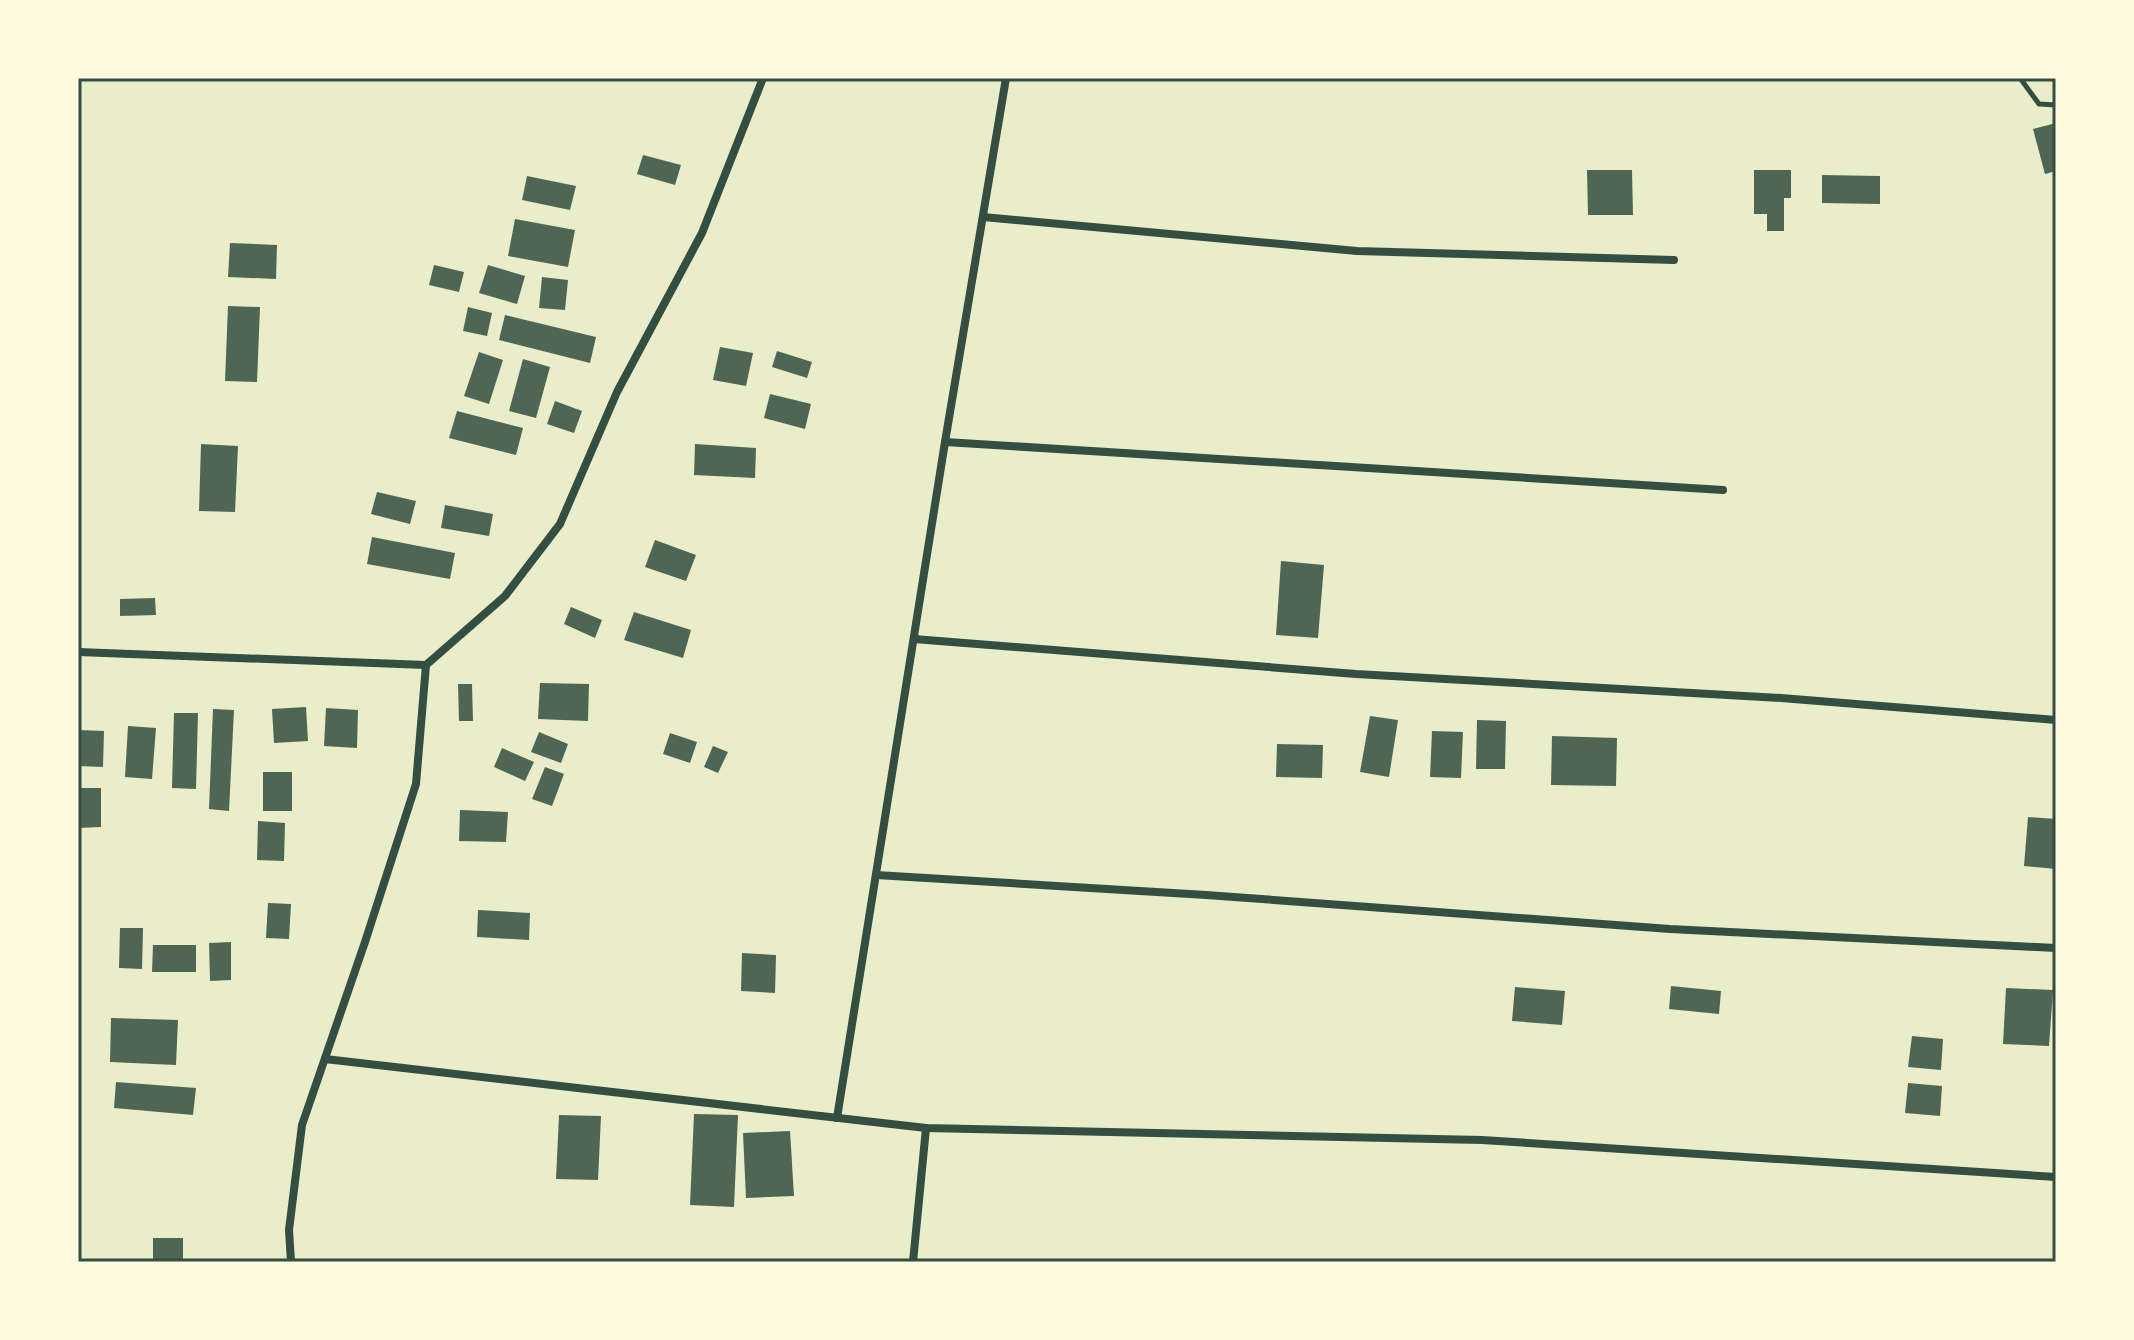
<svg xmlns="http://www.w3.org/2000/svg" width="2134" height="1340" viewBox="0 0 2134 1340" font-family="'Fira Sans Condensed',sans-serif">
	<rect width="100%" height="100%" fill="#e9edc9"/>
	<g fill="#4f6655">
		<path d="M 2056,123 L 2056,171 L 2045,174 L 2033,129 Z"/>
		<path d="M 643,155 L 681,165 L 675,185 L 637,174 Z"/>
		<path d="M 1587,170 L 1632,170 L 1633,215 L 1588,215 Z"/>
		<path d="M 1754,170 L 1791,170 L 1791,198 L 1784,198 L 1784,231 L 1767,231 L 1767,214 L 1754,214 Z"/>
		<path d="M 1822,175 L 1880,176 L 1880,204 L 1822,203 Z"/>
		<path d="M 527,176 L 576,186 L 570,210 L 522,200 Z"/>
		<path d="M 515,219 L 575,230 L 568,267 L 508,256 Z"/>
		<path d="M 230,243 L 277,245 L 276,279 L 228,277 Z"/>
		<path d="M 434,265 L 464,272 L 459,292 L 429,285 Z"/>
		<path d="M 488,265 L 525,276 L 517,304 L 479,293 Z"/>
		<path d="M 542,277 L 568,280 L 565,310 L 539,308 Z"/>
		<path d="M 228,306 L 260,307 L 257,382 L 225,381 Z"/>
		<path d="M 468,307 L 492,313 L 487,336 L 463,331 Z"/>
		<path d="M 505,315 L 596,337 L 590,363 L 499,340 Z"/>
		<path d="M 720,347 L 753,353 L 746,386 L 713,380 Z"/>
		<path d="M 777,351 L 812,362 L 807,378 L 772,367 Z"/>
		<path d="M 479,352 L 503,360 L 489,404 L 464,396 Z"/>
		<path d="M 523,359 L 550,367 L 536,418 L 509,411 Z"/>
		<path d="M 770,394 L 811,404 L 805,429 L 764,418 Z"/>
		<path d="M 555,401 L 582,411 L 574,433 L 547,424 Z"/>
		<path d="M 457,411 L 523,428 L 516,455 L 449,438 Z"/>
		<path d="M 201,444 L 238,446 L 235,512 L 199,511 Z"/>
		<path d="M 695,444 L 756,448 L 755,478 L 694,475 Z"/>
		<path d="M 377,492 L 416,501 L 410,524 L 371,514 Z"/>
		<path d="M 445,505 L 493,514 L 489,536 L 441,528 Z"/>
		<path d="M 372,537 L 455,553 L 450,579 L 367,564 Z"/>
		<path d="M 655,540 L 696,555 L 686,581 L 645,567 Z"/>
		<path d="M 1281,561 L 1324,565 L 1318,638 L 1276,635 Z"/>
		<path d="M 155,598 L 156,615 L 120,616 L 120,599 Z"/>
		<path d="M 571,607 L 602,620 L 595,638 L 564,624 Z"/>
		<path d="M 634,612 L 691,630 L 683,658 L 624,640 Z"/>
		<path d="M 540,683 L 589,684 L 588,721 L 538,719 Z"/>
		<path d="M 458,684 L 472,684 L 473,721 L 459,721 Z"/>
		<path d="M 306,707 L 308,741 L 274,743 L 272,709 Z"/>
		<path d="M 326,708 L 358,710 L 357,748 L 324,746 Z"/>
		<path d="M 213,709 L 234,710 L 229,811 L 209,809 Z"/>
		<path d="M 174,713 L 198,713 L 196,789 L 172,788 Z"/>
		<path d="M 1370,716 L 1398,720 L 1389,777 L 1360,772 Z"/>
		<path d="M 1477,720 L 1506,721 L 1505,769 L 1476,769 Z"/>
		<path d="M 128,726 L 156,728 L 152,779 L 125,777 Z"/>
		<path d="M 78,730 L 104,731 L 103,767 L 78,766 Z"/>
		<path d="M 1432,731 L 1463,732 L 1461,778 L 1430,777 Z"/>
		<path d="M 539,732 L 568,744 L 561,763 L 531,752 Z"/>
		<path d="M 670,733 L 697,742 L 690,763 L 663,754 Z"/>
		<path d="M 1552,736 L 1617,738 L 1616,786 L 1551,785 Z"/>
		<path d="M 1277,744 L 1323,745 L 1322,778 L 1276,777 Z"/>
		<path d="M 713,746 L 728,752 L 718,773 L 704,767 Z"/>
		<path d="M 502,748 L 534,762 L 525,781 L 494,767 Z"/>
		<path d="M 545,767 L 564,774 L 552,806 L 532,799 Z"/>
		<rect x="263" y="772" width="29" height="39"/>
		<path d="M 78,788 L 101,788 L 101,827 L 78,828 Z"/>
		<path d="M 460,810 L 508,812 L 506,842 L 459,841 Z"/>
		<path d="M 2028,817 L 2056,819 L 2056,869 L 2024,866 Z"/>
		<path d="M 258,821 L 285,823 L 284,861 L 257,860 Z"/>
		<path d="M 268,903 L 291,904 L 289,939 L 266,938 Z"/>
		<path d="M 478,910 L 530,913 L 529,940 L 477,937 Z"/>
		<path d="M 120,928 L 143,928 L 142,969 L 119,968 Z"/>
		<path d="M 231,942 L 231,980 L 210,981 L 209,943 Z"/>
		<path d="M 153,945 L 196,945 L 196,972 L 152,972 Z"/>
		<path d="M 742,953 L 776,955 L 775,993 L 741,991 Z"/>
		<path d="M 1671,986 L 1721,991 L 1719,1014 L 1669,1009 Z"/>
		<path d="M 1515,987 L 1565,991 L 1562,1025 L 1512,1021 Z"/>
		<path d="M 2006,988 L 2053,990 L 2049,1046 L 2003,1044 Z"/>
		<path d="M 111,1018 L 178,1020 L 176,1065 L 110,1062 Z"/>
		<path d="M 1912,1036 L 1943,1039 L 1941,1070 L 1908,1067 Z"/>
		<path d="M 116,1082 L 196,1088 L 193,1115 L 114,1108 Z"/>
		<path d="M 1908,1083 L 1942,1086 L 1940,1116 L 1905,1113 Z"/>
		<path d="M 694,1114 L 738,1115 L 734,1207 L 690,1205 Z"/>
		<path d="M 559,1115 L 601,1116 L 598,1180 L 556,1179 Z"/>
		<path d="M 790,1131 L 794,1196 L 746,1198 L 743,1133 Z"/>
		<rect x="153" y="1238" width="30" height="24"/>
	</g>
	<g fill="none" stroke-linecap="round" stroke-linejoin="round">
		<path stroke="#344e41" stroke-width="5" d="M 2020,78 L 2039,104 L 2056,105"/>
		<g stroke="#344e41" stroke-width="8">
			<path d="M 983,217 L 1357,251 L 1674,260"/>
			<path d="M 945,442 L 1723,490"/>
			<path d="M 914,639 L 1356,674 L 1781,698 L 2056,720"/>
			<path d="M 78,652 L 426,665 L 505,596 L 560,524 L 617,392 L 702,233 L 763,78"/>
			<path d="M 876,875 L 1206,895 L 1670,929 L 2056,948"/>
			<path d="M 325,1059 L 926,1128 L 1482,1140 L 2056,1177"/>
			<path d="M 837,1118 L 945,442 L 1006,78"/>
			<path d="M 291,1262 L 289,1230 L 302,1125 L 365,942 L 416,784 L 426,665"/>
			<path d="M 913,1262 L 926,1128"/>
		</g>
	</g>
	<rect width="2134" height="1340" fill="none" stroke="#fefae0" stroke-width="160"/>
	<rect x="80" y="80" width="1974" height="1180" fill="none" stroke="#344e41" stroke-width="3"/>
</svg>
